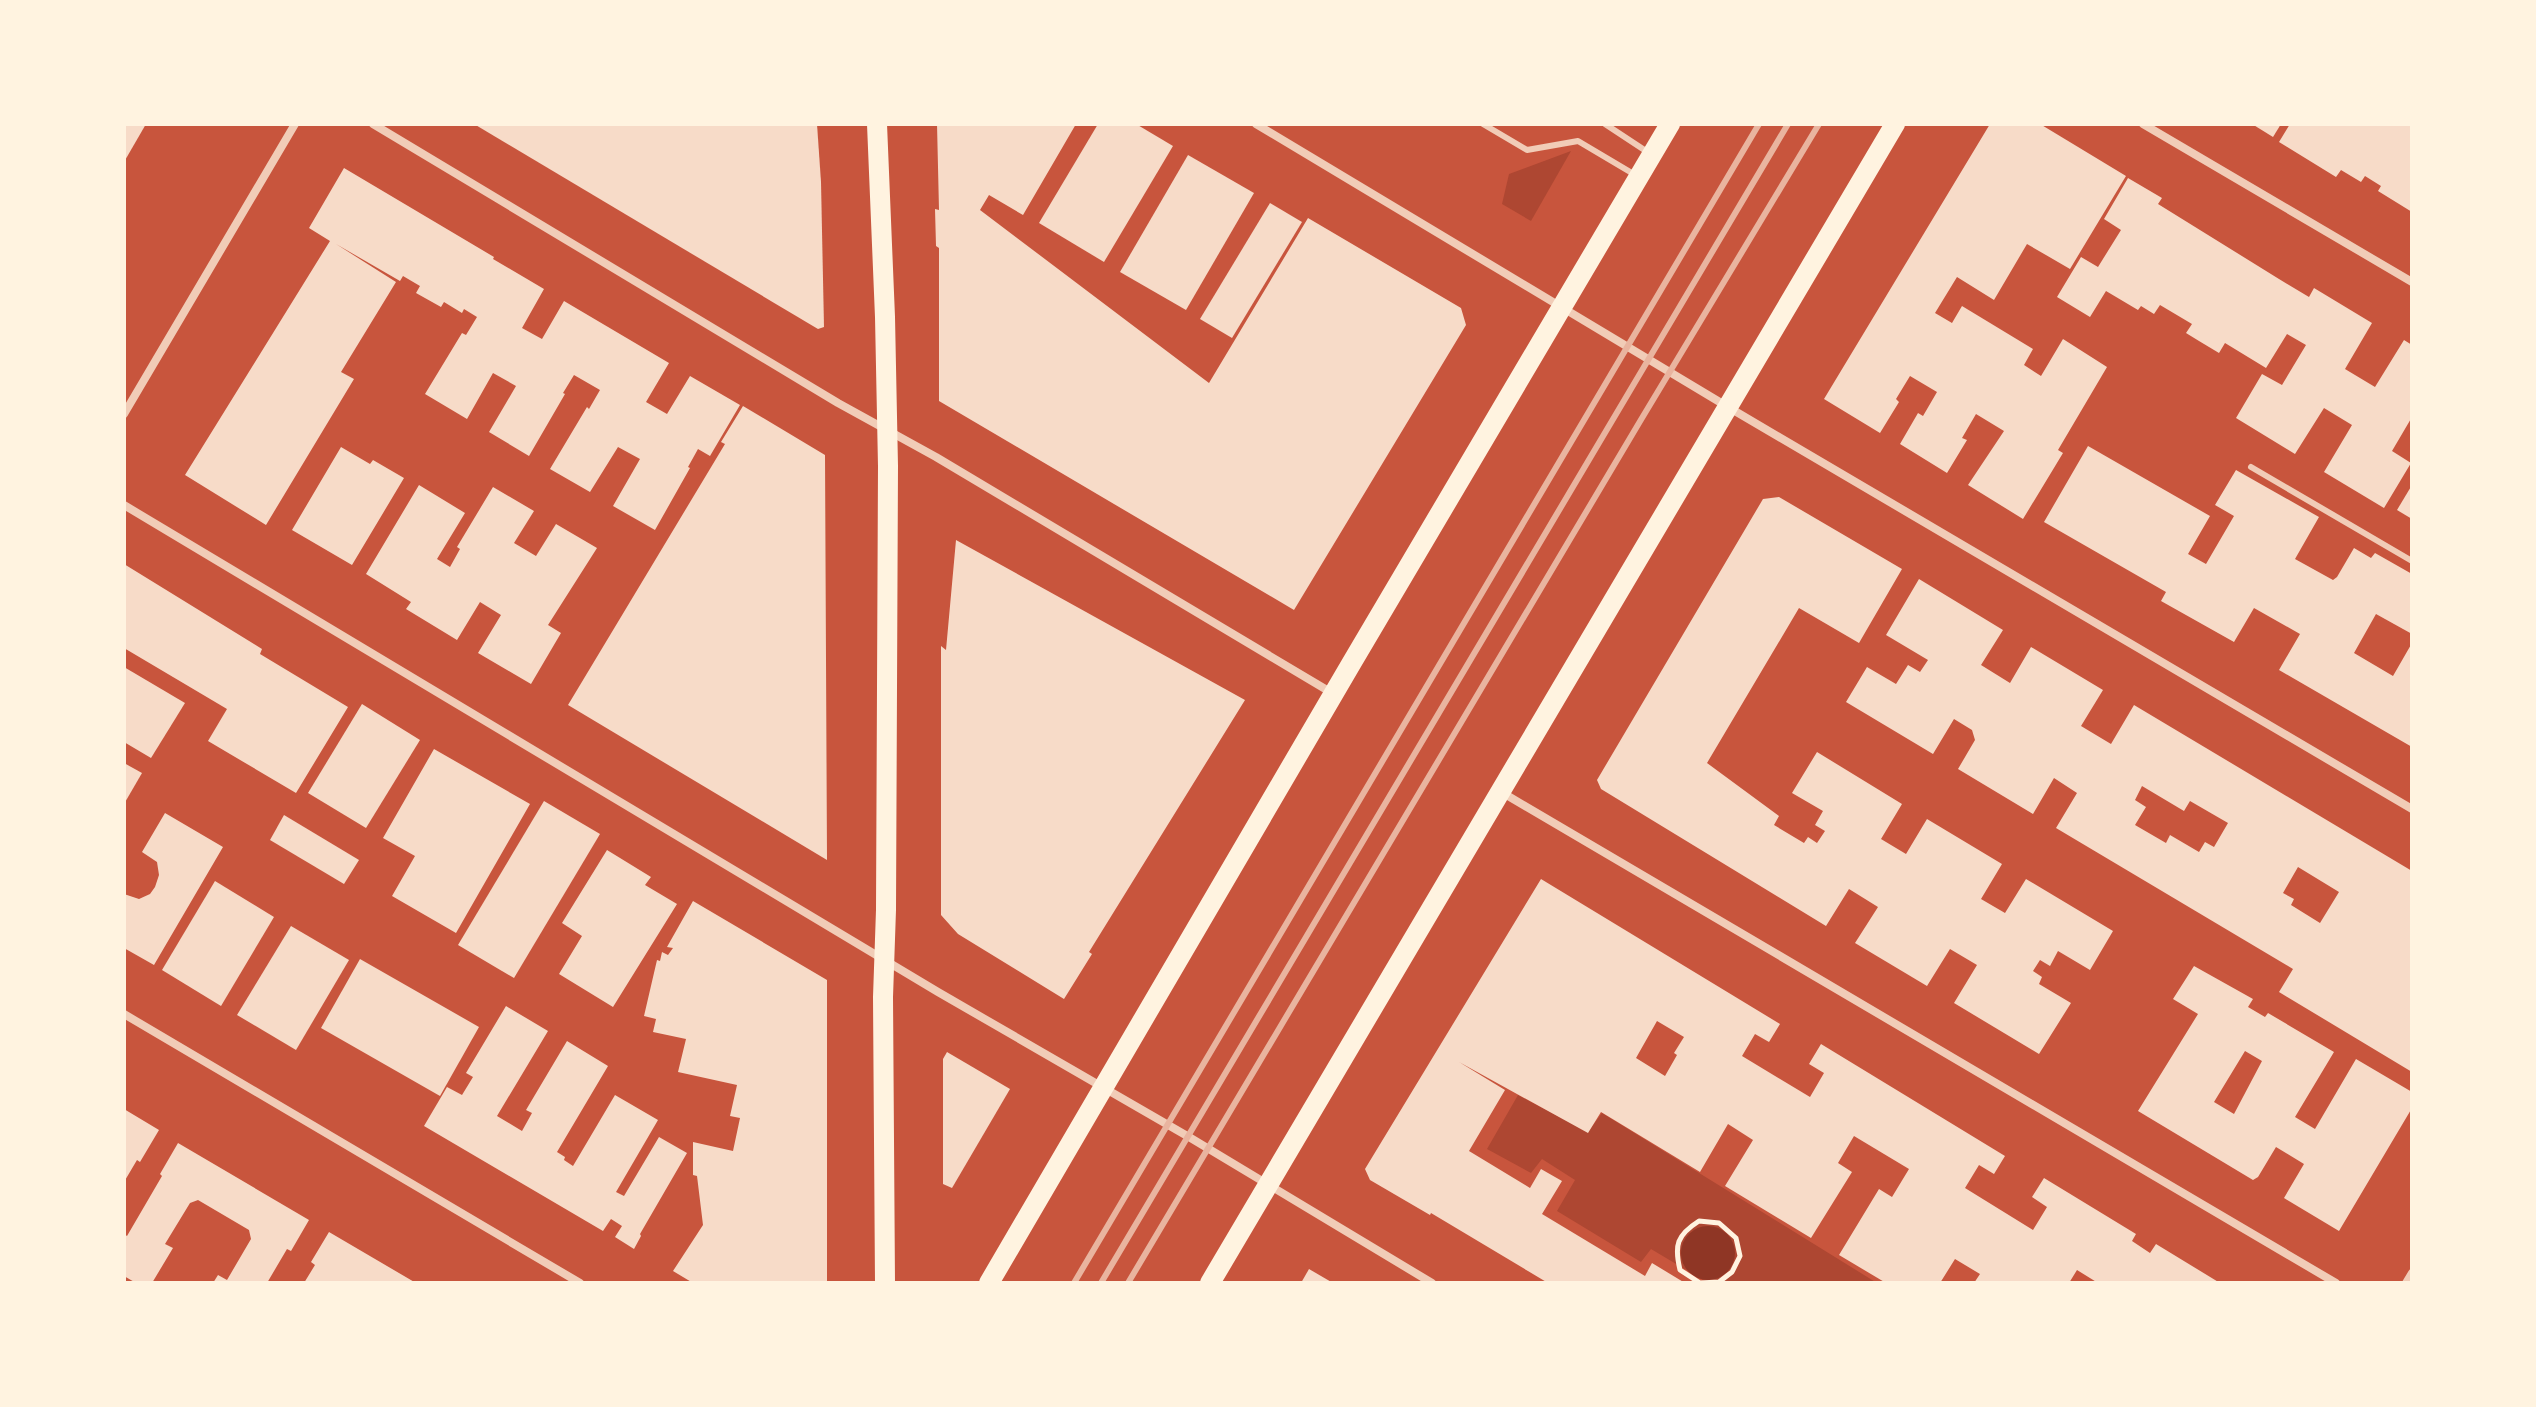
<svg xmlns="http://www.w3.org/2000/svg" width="2536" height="1407" viewBox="0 0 2536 1407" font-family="Spectral,serif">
	<rect width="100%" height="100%" fill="#c8553d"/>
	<g fill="#ae4732">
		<path d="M 1571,151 L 1531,221 L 1502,204 L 1509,174 Z"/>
		<path d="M 1518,1095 L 1588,1132 L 1602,1113 L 1877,1283 L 1708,1283 L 1651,1249 L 1641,1262 L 1557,1211 L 1575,1180 L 1542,1159 L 1531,1173 L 1487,1149 Z"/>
	</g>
	<circle fill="#8f3625" cx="1708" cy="1253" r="27"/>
	<g fill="#f7dbc8" fill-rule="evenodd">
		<path d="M 124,124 L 146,124 L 124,162 Z"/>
		<path d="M 474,124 L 817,124 L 821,182 L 824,327 L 818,329 Z"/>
		<path d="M 937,124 L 1076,124 L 1023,215 L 989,195 L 980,210 L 1209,383 L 1308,218 L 1461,308 L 1466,325 L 1294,610 L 939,401 L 939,248 L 936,246 L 935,209 L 939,210 Z"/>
		<path d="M 1098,124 L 1136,124 L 1173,146 L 1104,262 L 1039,223 Z"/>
		<path d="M 1990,124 L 2040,124 L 2126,176 L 2070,269 L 2027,244 L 1994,300 L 1957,277 L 1935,313 L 1952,323 L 1962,306 L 2033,349 L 2024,365 L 2041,376 L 2063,339 L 2107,367 L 2058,450 L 2063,453 L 2023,519 L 1968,485 L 2004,431 L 1976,414 L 1962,438 L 1967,440 L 1947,473 L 1900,444 L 1918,413 L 1923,416 L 1937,392 L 1910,376 L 1896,399 L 1899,402 L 1880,433 L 1824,399 Z"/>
		<path d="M 2252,124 L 2281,124 L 2273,137 Z"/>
		<path d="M 2290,124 L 2412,124 L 2412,212 L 2378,191 L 2381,186 L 2365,176 L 2361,182 L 2341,170 L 2336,177 L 2279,142 Z"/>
		<path d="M 1188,155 L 1254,193 L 1186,310 L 1120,272 Z"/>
		<path d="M 344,168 L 494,257 L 493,259 L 544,289 L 522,328 L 542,339 L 564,301 L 669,363 L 646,402 L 667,414 L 690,376 L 740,405 L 710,456 L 698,449 L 688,467 L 690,468 L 655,530 L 613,506 L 640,459 L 618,447 L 590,492 L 550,469 L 587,407 L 589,409 L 600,390 L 574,375 L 563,393 L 565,394 L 529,456 L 489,432 L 516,386 L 493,373 L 467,419 L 425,394 L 462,333 L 466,335 L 477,317 L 464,309 L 462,313 L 444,302 L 441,307 L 416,293 L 420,286 L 403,276 L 400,281 L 336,244 L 396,282 L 341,372 L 354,379 L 266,525 L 185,475 L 330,241 L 309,228 Z"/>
		<path d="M 2128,178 L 2162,198 L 2158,204 L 2279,279 L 2309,297 L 2314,288 L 2372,323 L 2345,369 L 2375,387 L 2404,340 L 2412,345 L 2412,417 L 2392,451 L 2411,463 L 2384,508 L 2324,472 L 2352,425 L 2324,408 L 2295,454 L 2236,418 L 2262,374 L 2282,385 L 2306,345 L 2287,334 L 2266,368 L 2225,343 L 2219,353 L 2199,341 L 2186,333 L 2192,324 L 2160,305 L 2154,314 L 2141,306 L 2138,310 L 2106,291 L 2090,317 L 2057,297 L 2081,257 L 2098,267 L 2121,230 L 2104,219 Z"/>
		<path d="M 1270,203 L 1302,222 L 1232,338 L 1200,319 Z"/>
		<path d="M 743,406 L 825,455 L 827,860 L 568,705 L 725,444 L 721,442 Z"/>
		<path d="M 2088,446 L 2210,516 L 2188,554 L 2206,564 L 2234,516 L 2215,505 L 2236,470 L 2319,517 L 2295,559 L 2333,580 L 2337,577 L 2354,548 L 2371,558 L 2375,553 L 2412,574 L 2412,634 L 2376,614 L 2354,653 L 2393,676 L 2412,643 L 2412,747 L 2279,670 L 2300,634 L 2254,608 L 2234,642 L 2161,601 L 2166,592 L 2044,522 Z"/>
		<path d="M 341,447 L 370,464 L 373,460 L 404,478 L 352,565 L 292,530 Z"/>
		<path d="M 419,485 L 465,513 L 437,559 L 450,567 L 460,549 L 457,547 L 493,487 L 534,511 L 514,543 L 536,556 L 556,524 L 597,548 L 548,625 L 561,633 L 531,684 L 478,653 L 501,615 L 480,602 L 457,640 L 406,609 L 411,602 L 366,574 Z"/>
		<path d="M 2412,485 L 2412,519 L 2397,510 Z"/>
		<path d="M 1779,497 L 1902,569 L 1859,643 L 1799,608 L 1707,763 L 1779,816 L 1774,825 L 1804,843 L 1808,837 L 1817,843 L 1825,831 L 1815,825 L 1823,811 L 1792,793 L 1817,752 L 1902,804 L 1881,839 L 1906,854 L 1927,819 L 2002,864 L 1981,899 L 2005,913 L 2026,879 L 2113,931 L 2090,970 L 2058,951 L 2050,966 L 2040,960 L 2033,971 L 2042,977 L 2039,984 L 2071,1003 L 2039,1054 L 1954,1003 L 1977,965 L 1950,949 L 1927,986 L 1855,943 L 1878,907 L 1849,889 L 1826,926 L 1601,789 L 1597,780 L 1763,499 Z"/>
		<path d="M 956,540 L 1245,700 L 1089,952 L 1092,954 L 1064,999 L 958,934 L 941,915 L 941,646 L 946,650 Z"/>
		<path d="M 124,564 L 262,649 L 260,654 L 348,707 L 296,793 L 208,741 L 227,709 L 124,648 Z"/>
		<path d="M 1919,579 L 2003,630 L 1981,665 L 2010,683 L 2031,647 L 2103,690 L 2081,726 L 2111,744 L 2134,705 L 2412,871 L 2412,1072 L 2279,992 L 2293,969 L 2056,828 L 2077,793 L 2054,778 L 2033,814 L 1958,769 L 1975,740 L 1972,730 L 1954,719 L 1933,754 L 1846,702 L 1867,667 L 1896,684 L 1908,665 L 1920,672 L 1928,660 L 1886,635 ZM 2142,786 L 2184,811 L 2190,801 L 2228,823 L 2214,847 L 2205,842 L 2199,852 L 2170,835 L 2166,843 L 2135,825 L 2146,807 L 2135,800 ZM 2298,867 L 2339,892 L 2320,923 L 2291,905 L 2294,899 L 2283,893 Z"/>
		<path d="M 124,667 L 185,703 L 151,758 L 124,742 Z"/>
		<path d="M 362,704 L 420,740 L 366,828 L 308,793 Z"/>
		<path d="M 434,749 L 530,804 L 456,933 L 392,896 L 415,856 L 383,838 Z"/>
		<path d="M 124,763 L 142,773 L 124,804 Z"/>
		<path d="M 544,801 L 600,834 L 514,978 L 458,945 Z"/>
		<path d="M 165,813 L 223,847 L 154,965 L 124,948 L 124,894 L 139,899 L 150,894 L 155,887 L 159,875 L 157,862 L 142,852 Z"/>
		<path d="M 284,815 L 359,860 L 344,884 L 270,840 Z"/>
		<path d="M 607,850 L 651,877 L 645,885 L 677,904 L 613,1007 L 559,974 L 582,936 L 562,923 Z"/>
		<path d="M 1541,879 L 1780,1024 L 1769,1042 L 1755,1034 L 1742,1056 L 1810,1097 L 1824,1073 L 1809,1064 L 1821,1044 L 2005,1156 L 1994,1174 L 1979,1165 L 1965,1188 L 2033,1230 L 2047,1207 L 2032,1197 L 2044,1178 L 2136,1234 L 2132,1241 L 2150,1253 L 2156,1244 L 2220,1283 L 2098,1283 L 2077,1270 L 2069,1283 L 1974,1283 L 1980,1274 L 1955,1259 L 1940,1283 L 1886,1283 L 1839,1255 L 1879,1189 L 1892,1197 L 1909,1169 L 1854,1136 L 1838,1163 L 1852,1172 L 1811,1238 L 1725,1186 L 1753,1140 L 1728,1124 L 1700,1172 L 1601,1112 L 1588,1133 L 1459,1062 L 1505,1090 L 1469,1151 L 1530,1188 L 1541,1169 L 1562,1181 L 1542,1214 L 1645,1276 L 1652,1263 L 1685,1283 L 1548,1283 L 1431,1213 L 1430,1215 L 1370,1180 L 1365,1169 ZM 1657,1021 L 1684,1037 L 1674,1053 L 1677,1055 L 1665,1076 L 1636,1058 Z"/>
		<path d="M 215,881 L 274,917 L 221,1006 L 162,970 Z"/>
		<path d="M 693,901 L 827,980 L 827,1283 L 693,1283 L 673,1271 L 703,1225 L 697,1176 L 693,1175 L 693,1142 L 733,1151 L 740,1118 L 730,1116 L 737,1085 L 678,1072 L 686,1039 L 653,1032 L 656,1019 L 644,1016 L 657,960 L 660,961 L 662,952 L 668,955 L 673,948 L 667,947 Z"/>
		<path d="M 291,926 L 349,960 L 296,1050 L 237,1015 Z"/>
		<path d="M 360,959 L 479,1027 L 440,1096 L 321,1028 Z"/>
		<path d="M 2194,966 L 2253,999 L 2248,1007 L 2265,1017 L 2268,1013 L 2334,1052 L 2295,1117 L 2315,1129 L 2356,1059 L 2412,1092 L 2412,1108 L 2339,1231 L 2284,1198 L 2304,1164 L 2276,1147 L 2258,1177 L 2253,1180 L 2138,1111 L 2198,1014 L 2173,999 ZM 2245,1051 L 2262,1061 L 2234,1114 L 2214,1102 Z"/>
		<path d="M 506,1006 L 548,1031 L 497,1116 L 522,1131 L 532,1113 L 526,1110 L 567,1041 L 608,1066 L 557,1152 L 565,1157 L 564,1160 L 573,1166 L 615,1095 L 658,1120 L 616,1192 L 624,1196 L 659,1137 L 687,1153 L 640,1234 L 641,1236 L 634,1249 L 615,1237 L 622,1226 L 611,1219 L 603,1231 L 424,1126 L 447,1087 L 462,1095 L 473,1077 L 466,1073 Z"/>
		<path d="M 947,1052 L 1010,1089 L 952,1188 L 943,1184 L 943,1059 Z"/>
		<path d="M 124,1109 L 159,1130 L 140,1162 L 137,1160 L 124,1182 Z"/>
		<path d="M 178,1143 L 309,1220 L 291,1251 L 287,1249 L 267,1283 L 213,1283 L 218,1275 L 227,1280 L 251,1239 L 249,1230 L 198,1200 L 190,1203 L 165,1244 L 173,1248 L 152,1283 L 136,1283 L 124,1276 L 124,1234 L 127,1236 L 162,1176 L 160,1174 Z"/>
		<path d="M 329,1232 L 416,1283 L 304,1283 L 315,1265 L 311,1262 Z"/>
		<path d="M 1309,1269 L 1333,1283 L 1301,1283 Z"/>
	</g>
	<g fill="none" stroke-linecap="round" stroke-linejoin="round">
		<path stroke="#fff3e0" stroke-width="5" d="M 1699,1221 L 1719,1223 L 1736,1238 L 1740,1256 L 1732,1272 L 1719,1282 L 1700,1283 L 1680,1270 C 1674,1245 1677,1235 1699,1221 Z"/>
		<g stroke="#f1ccb7" stroke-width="6">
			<path d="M 1483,124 L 1527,150 L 1578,141 L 1637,176"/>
			<path d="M 1605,124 L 1649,153"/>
			<path d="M 2251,467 L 2412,561"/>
		</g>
		<g stroke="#f1ccb7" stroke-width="8">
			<path d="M 373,124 L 838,403 L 936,457 L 1332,693"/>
			<path d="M 1256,124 L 1728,407 L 2412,809"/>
			<path d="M 2143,124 L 2412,282"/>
			<path d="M 124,414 L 295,124"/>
			<path d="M 124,505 L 938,992 L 1189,1137 L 1432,1283"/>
			<path d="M 1503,793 L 2336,1283"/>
			<path d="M 124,1014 L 580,1283"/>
			<path d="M 2406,1283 L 2412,1273"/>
		</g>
		<g stroke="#fff3e0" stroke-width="20">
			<path d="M 877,124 L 885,317 L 888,466 L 886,910 L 883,997 L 885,1283"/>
			<path d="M 989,1283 L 1351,664 L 1670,124"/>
			<path d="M 1210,1283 L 1895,124"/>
		</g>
		<g stroke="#e9b49f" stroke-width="6">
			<path d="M 1074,1283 L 1759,124"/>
			<path d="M 1101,1283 L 1788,124"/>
			<path d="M 1128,1283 L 1642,418 L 1819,124"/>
		</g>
	</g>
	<rect width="2536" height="1407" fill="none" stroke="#fff3e0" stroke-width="252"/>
</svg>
